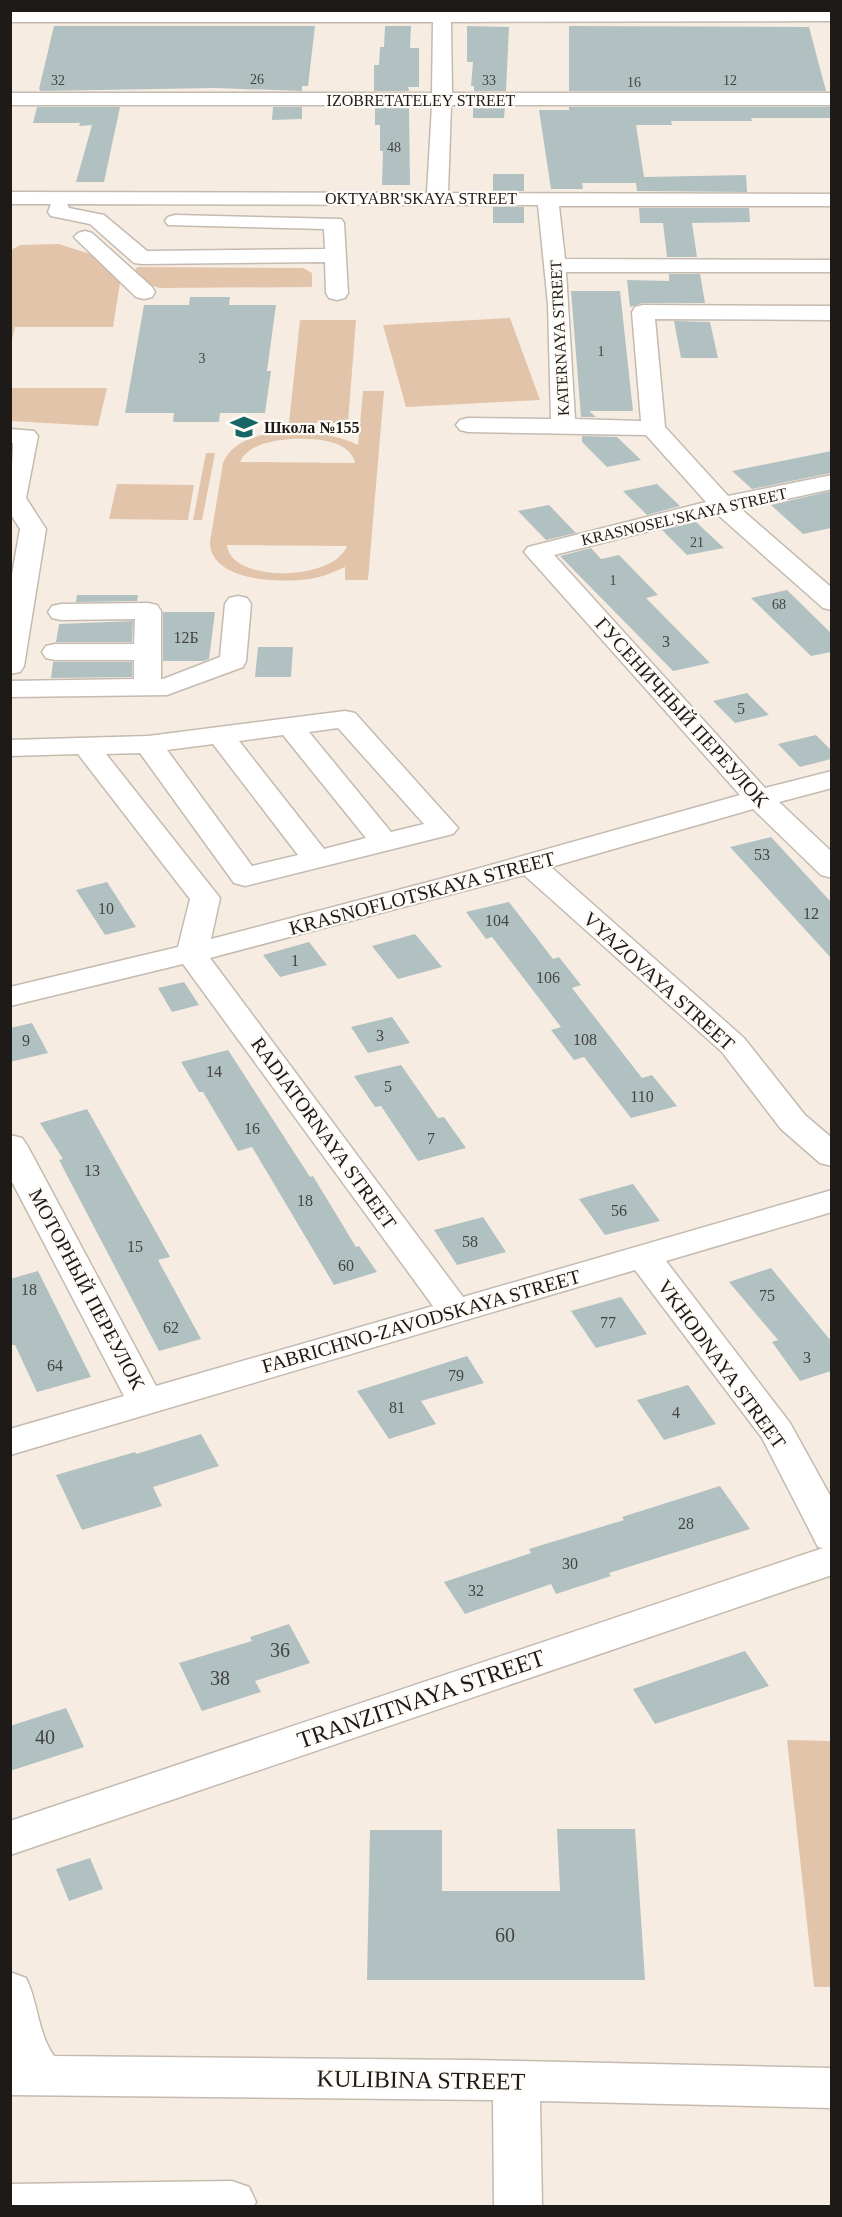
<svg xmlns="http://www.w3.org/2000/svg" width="842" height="2217" viewBox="0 0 842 2217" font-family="Georgia,serif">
	<rect width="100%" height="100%" fill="#f7ece2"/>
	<g fill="#e1c4aa" fill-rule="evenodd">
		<path d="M 59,244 L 93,255 L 120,283 L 113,327 L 15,327 L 11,344 L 11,250 L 20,245 Z"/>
		<path d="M 137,267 L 303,268 L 312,273 L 312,287 L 160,288 L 144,283 L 135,271 Z"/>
		<path d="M 510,318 L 540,400 L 406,407 L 383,325 Z"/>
		<path d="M 300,320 L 356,320 L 348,423 L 289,423 Z"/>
		<path d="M 11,388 L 107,388 L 98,426 L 11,421 Z"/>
		<path d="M 363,391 L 384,391 L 368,580 L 345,580 L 345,567 C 334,572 322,577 310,579 C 282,583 210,582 210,542 L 223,463 C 240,421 325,428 358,445 ZM 290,439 C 309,438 350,438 355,463 L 240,462 C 248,444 272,441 290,439 ZM 227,545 L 347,546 C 334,581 231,584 227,545 Z"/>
		<path d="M 206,453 L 215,453 L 202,520 L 193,520 Z"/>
		<path d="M 117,484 L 194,485 L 188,520 L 109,519 Z"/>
		<path d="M 787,1740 L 831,1741 L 831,1987 L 814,1987 Z"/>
	</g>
	<g fill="#b1c1c1">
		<path d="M 54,26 L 315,26 L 308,86 L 302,86 L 302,91 L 215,88 L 41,91 L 39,89 Z"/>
		<path d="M 385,26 L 411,26 L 410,48 L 419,48 L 419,87 L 408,87 L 409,91 L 374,91 L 374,65 L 379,65 L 380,47 L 384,47 Z"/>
		<path d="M 467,26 L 509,27 L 506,91 L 474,91 L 474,86 L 471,86 L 473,62 L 467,62 Z"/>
		<path d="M 569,26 L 809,27 L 826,91 L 569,91 Z"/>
		<path d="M 37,107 L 120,107 L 104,182 L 76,182 L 92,125 L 79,126 L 80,123 L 33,123 Z"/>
		<path d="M 273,107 L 302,107 L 302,119 L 272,120 Z"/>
		<path d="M 375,107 L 409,107 L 410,185 L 382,185 L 383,151 L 380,151 L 380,125 L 375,125 Z"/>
		<path d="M 473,107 L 505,107 L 504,118 L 473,118 Z"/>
		<path d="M 569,107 L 830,107 L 831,118 L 751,118 L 752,121 L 671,121 L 672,125 L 636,125 L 644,177 L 746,175 L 747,192 L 637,191 L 636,183 L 582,183 L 583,189 L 551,189 L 539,110 L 569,110 Z"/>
		<rect x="493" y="174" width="31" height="17"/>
		<rect x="493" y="207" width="31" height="16"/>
		<path d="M 639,208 L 749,208 L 750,222 L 692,223 L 697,257 L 667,257 L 663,223 L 640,223 Z"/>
		<path d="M 669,274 L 700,274 L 705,303 L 643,303 L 630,307 L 627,280 L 669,281 Z"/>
		<path d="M 571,291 L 620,291 L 633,411 L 589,411 L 596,417 L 581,417 Z"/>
		<path d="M 190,297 L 230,297 L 229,305 L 276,305 L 267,371 L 271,371 L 265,413 L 220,413 L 219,422 L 173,422 L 174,413 L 125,413 L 144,305 L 189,305 Z"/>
		<path d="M 674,321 L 710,322 L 718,358 L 681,358 Z"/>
		<path d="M 582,436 L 617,437 L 641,460 L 607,467 L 582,442 Z"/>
		<path d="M 831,451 L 831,473 L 752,489 L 732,471 Z"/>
		<path d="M 657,484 L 680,506 L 647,515 L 623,491 Z"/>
		<path d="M 831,491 L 831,528 L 803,534 L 771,505 Z"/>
		<path d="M 549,505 L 576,533 L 546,540 L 518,511 Z"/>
		<path d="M 696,522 L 724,548 L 687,555 L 662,530 Z"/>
		<path d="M 591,548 L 601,559 L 619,555 L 658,595 L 646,598 L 710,663 L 673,671 L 560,556 Z"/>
		<path d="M 787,590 L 831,633 L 831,652 L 811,656 L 751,598 Z"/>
		<path d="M 77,595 L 138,595 L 137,601 L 76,602 Z"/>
		<path d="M 163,612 L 215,612 L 209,659 L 203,661 L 163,661 Z"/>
		<path d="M 133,621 L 132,642 L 56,642 L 59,624 Z"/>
		<path d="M 258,647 L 293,647 L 291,677 L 255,677 Z"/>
		<path d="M 53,662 L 132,662 L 132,677 L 51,678 Z"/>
		<path d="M 747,693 L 769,715 L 735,723 L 713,701 Z"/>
		<path d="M 816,735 L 831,750 L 831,759 L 800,767 L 778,744 Z"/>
		<path d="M 771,837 L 831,902 L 831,958 L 730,847 Z"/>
		<path d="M 107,882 L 136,927 L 105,935 L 76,890 Z"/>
		<path d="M 509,902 L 553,959 L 559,957 L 581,985 L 572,988 L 642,1078 L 652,1075 L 677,1106 L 631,1118 L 584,1057 L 574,1060 L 551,1030 L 561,1027 L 492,937 L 486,939 L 466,912 Z"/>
		<path d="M 415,934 L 442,967 L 398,979 L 372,946 Z"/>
		<path d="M 309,942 L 327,965 L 280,977 L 263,955 Z"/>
		<path d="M 184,982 L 199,1005 L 172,1012 L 158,988 Z"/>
		<path d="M 392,1017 L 410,1043 L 368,1053 L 351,1027 Z"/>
		<path d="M 32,1023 L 48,1053 L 10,1062 L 10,1028 Z"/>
		<path d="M 228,1050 L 310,1177 L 313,1176 L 356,1247 L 359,1246 L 377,1272 L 334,1285 L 252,1147 L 238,1151 L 203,1092 L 199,1092 L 181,1062 Z"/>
		<path d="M 401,1065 L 438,1118 L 444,1117 L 466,1148 L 418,1161 L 381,1106 L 375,1107 L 354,1076 Z"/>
		<path d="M 87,1109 L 170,1257 L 158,1260 L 201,1339 L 159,1351 L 59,1160 L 63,1159 L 40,1123 Z"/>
		<path d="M 633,1184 L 660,1221 L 605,1235 L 579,1199 Z"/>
		<path d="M 483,1217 L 506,1252 L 457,1265 L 434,1230 Z"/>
		<path d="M 771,1268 L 831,1341 L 831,1371 L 800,1381 L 772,1342 L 778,1340 L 729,1282 Z"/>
		<path d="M 38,1271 L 91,1377 L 37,1392 L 15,1345 L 10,1345 L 10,1279 Z"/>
		<path d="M 621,1297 L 647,1334 L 596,1348 L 571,1311 Z"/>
		<path d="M 467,1356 L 484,1383 L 421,1401 L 436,1424 L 389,1439 L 357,1391 Z"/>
		<path d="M 688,1385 L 716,1424 L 664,1440 L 637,1400 Z"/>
		<path d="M 201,1434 L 219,1466 L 153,1487 L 162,1506 L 82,1530 L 56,1475 L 135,1452 L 136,1454 Z"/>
		<path d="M 720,1486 L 750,1529 L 609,1573 L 611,1576 L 556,1594 L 551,1584 L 465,1614 L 444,1582 L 531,1553 L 529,1549 L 624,1520 L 622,1517 Z"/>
		<path d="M 289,1624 L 310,1663 L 255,1681 L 261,1692 L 202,1711 L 179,1663 L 252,1641 L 250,1637 Z"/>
		<path d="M 745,1651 L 769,1686 L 655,1724 L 633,1689 Z"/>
		<path d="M 66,1708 L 84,1747 L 10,1771 L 10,1726 Z"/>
		<path d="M 557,1829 L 635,1829 L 645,1980 L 367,1980 L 370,1830 L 442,1830 L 442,1891 L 560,1891 Z"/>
		<path d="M 90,1858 L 103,1889 L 69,1901 L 56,1869 Z"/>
	</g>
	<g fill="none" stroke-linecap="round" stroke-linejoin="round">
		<defs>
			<g id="minor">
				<path d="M 832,11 L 832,21 L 451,22 L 452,93 L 832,93 L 832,105 L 451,105 L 448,193 L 832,194 L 832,206 L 559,206 L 565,259 L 832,260 L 832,272 L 566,272 L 575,419 L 641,421 L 632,312 L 635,307 L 643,305 L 832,306 L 832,320 L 655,319 L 665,427 L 728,496 L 832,475 L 832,489 L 741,509 L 832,588 L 832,610 L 823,608 L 717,514 L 554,555 L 765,788 L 832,771 L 832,788 L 779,802 L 832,852 L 832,878 L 821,875 L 753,809 L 551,867 L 744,1038 L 805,1115 L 832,1138 L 832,1166 L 820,1163 L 781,1129 L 722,1052 L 524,875 L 210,958 L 463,1297 L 832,1190 L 832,1212 L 666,1261 L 790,1423 L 832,1499 L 832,1575 L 10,1855 L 10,1821 L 823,1548 L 818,1547 L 813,1537 L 762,1438 L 635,1270 L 10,1455 L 10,1429 L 124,1396 L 10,1178 L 10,1135 L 22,1138 L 27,1145 L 156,1386 L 433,1306 L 183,964 L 10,1006 L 10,987 L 178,947 L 190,899 L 78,754 L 10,756 L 10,740 L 148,736 L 345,711 L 355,713 L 458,828 L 453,834 L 245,886 L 234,883 L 140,753 L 106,754 L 220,898 L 211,939 L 455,875 L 740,795 L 524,552 L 528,547 L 706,502 L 646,435 L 468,432 L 460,430 L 456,425 L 460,420 L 468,418 L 551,419 L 548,304 L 538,205 L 67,204 L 69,208 L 104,215 L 147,251 L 325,249 L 324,229 L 168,225 L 165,221 L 168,217 L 175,215 L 341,219 L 344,223 L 348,293 L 345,298 L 337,300 L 329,298 L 326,293 L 325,262 L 142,264 L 134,263 L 90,224 L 51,216 L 48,212 L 51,204 L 10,204 L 10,192 L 427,193 L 432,105 L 10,105 L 10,93 L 432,93 L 433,22 L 10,22 L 10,12 ZM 338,728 L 424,824 L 391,832 L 309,732 ZM 283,735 L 366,838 L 324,849 L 239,741 ZM 213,744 L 298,855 L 252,866 L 167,750 Z"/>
				<path d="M 85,231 L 92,233 L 152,287 L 155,292 L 152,297 L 144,299 L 136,297 L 78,241 L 74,237 L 78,233 Z"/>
				<path d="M 10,429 L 34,431 L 38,436 L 26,498 L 46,529 L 24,666 L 20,672 L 10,674 L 10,586 L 20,529 L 10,513 L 13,443 L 10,443 Z"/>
				<path d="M 238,596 L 247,598 L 251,604 L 246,661 L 243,667 L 167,695 L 10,697 L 10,681 L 134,679 L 134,660 L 55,660 L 46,658 L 42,652 L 46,646 L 55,644 L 134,644 L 135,619 L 61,620 L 52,618 L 48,612 L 52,606 L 61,604 L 148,603 L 157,605 L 161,611 L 161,679 L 163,679 L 220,657 L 225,604 L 229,598 Z"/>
				<path d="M 10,1972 L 26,1978 C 38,2002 38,2034 54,2056 L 471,2060 L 832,2068 L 832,2108 L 540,2101 L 542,2206 L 494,2206 L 493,2100 L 10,2095 Z"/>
				<path d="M 232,2181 L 249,2187 L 256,2202 L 254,2206 L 10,2206 L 10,2184 Z"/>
			</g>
		</defs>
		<use href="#minor" stroke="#c5bab0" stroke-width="3"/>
		<use href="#minor" fill="#fff" fill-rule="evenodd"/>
	</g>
	<defs>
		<symbol id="school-bare" viewBox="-9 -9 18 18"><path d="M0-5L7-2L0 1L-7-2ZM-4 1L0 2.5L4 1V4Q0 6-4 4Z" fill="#176666" stroke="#fffbf7" stroke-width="2.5" paint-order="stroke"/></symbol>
	</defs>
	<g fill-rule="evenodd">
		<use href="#school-bare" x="225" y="408" width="38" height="38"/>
	</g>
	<g text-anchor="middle" stroke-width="4.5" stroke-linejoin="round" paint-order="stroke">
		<g font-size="14" fill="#434442">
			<text x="257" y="84">26</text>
			<text x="58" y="85">32</text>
			<text x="489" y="85">33</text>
			<text x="730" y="85">12</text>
			<text x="634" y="87">16</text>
			<text x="394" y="152">48</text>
			<text x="601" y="356">1</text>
			<text x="202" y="363">3</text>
			<text x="697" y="547">21</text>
			<text x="613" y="585">1</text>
			<text x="779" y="609">68</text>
		</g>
		<g font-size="16" fill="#1e1a17" stroke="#fffbf7">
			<text x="421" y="106">IZOBRETATELEY STREET</text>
			<text x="421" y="204">OKTYABR'SKAYA STREET</text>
			<text transform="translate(559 338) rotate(-93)" y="6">KATERNAYA STREET</text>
			<text transform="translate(684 516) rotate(-13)" y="6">KRASNOSEL'SKAYA STREET</text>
		</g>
		<g font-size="16" font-weight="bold" fill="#1e1a17" stroke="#fffbf7" text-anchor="start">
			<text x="264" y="433">Школа №155</text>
		</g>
		<g font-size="16" fill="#434442">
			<text x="186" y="643">12Б</text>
			<text x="666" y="647">3</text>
			<text x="741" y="714">5</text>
			<text x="762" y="860">53</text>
			<text x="106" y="914">10</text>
			<text x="811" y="919">12</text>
			<text x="497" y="926">104</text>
			<text x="295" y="966">1</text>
			<text x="548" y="983">106</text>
			<text x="380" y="1041">3</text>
			<text x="585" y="1045">108</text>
			<text x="26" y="1046">9</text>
			<text x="214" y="1077">14</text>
			<text x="388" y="1092">5</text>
			<text x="642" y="1102">110</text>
			<text x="252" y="1134">16</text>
			<text x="431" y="1144">7</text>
			<text x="92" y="1176">13</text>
			<text x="305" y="1206">18</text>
			<text x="619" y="1216">56</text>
			<text x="470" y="1247">58</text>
			<text x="135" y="1252">15</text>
			<text x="346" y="1271">60</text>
			<text x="29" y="1295">18</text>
			<text x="767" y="1301">75</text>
			<text x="608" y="1328">77</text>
			<text x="171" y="1333">62</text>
			<text x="807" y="1363">3</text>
			<text x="55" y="1371">64</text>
			<text x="456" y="1381">79</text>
			<text x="397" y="1413">81</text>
			<text x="676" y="1418">4</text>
			<text x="686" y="1529">28</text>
			<text x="570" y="1569">30</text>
			<text x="476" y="1596">32</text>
		</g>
		<g font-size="20" fill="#1e1a17" stroke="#fffbf7">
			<text transform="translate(682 712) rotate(48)" y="7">ГУСЕНИЧНЫЙ ПЕРЕУЛОК</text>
			<text transform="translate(422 893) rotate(-15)" y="7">KRASNOFLOTSKAYA STREET</text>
			<text transform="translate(659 981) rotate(42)" y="7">VYAZOVAYA STREET</text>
			<text transform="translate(324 1133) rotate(54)" y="7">RADIATORNAYA STREET</text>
			<text transform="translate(87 1289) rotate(62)" y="7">МОТОРНЫЙ ПЕРЕУЛОК</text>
			<text transform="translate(421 1321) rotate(-16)" y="7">FABRICHNO-ZAVODSKAYA STREET</text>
			<text transform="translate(722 1364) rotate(54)" y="7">VKHODNAYA STREET</text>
		</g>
		<g font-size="20" fill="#434442">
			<text x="280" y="1657">36</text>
			<text x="220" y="1685">38</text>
			<text x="45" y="1744">40</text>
			<text x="505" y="1942">60</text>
		</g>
		<g font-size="24" fill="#1e1a17" stroke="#fffbf7">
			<text transform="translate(421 1699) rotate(-19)" y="8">TRANZITNAYA STREET</text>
			<text transform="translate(421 2080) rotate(1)" y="8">KULIBINA STREET</text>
		</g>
	</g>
	<rect width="842" height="2217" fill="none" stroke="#1e1a17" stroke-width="24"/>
</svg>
